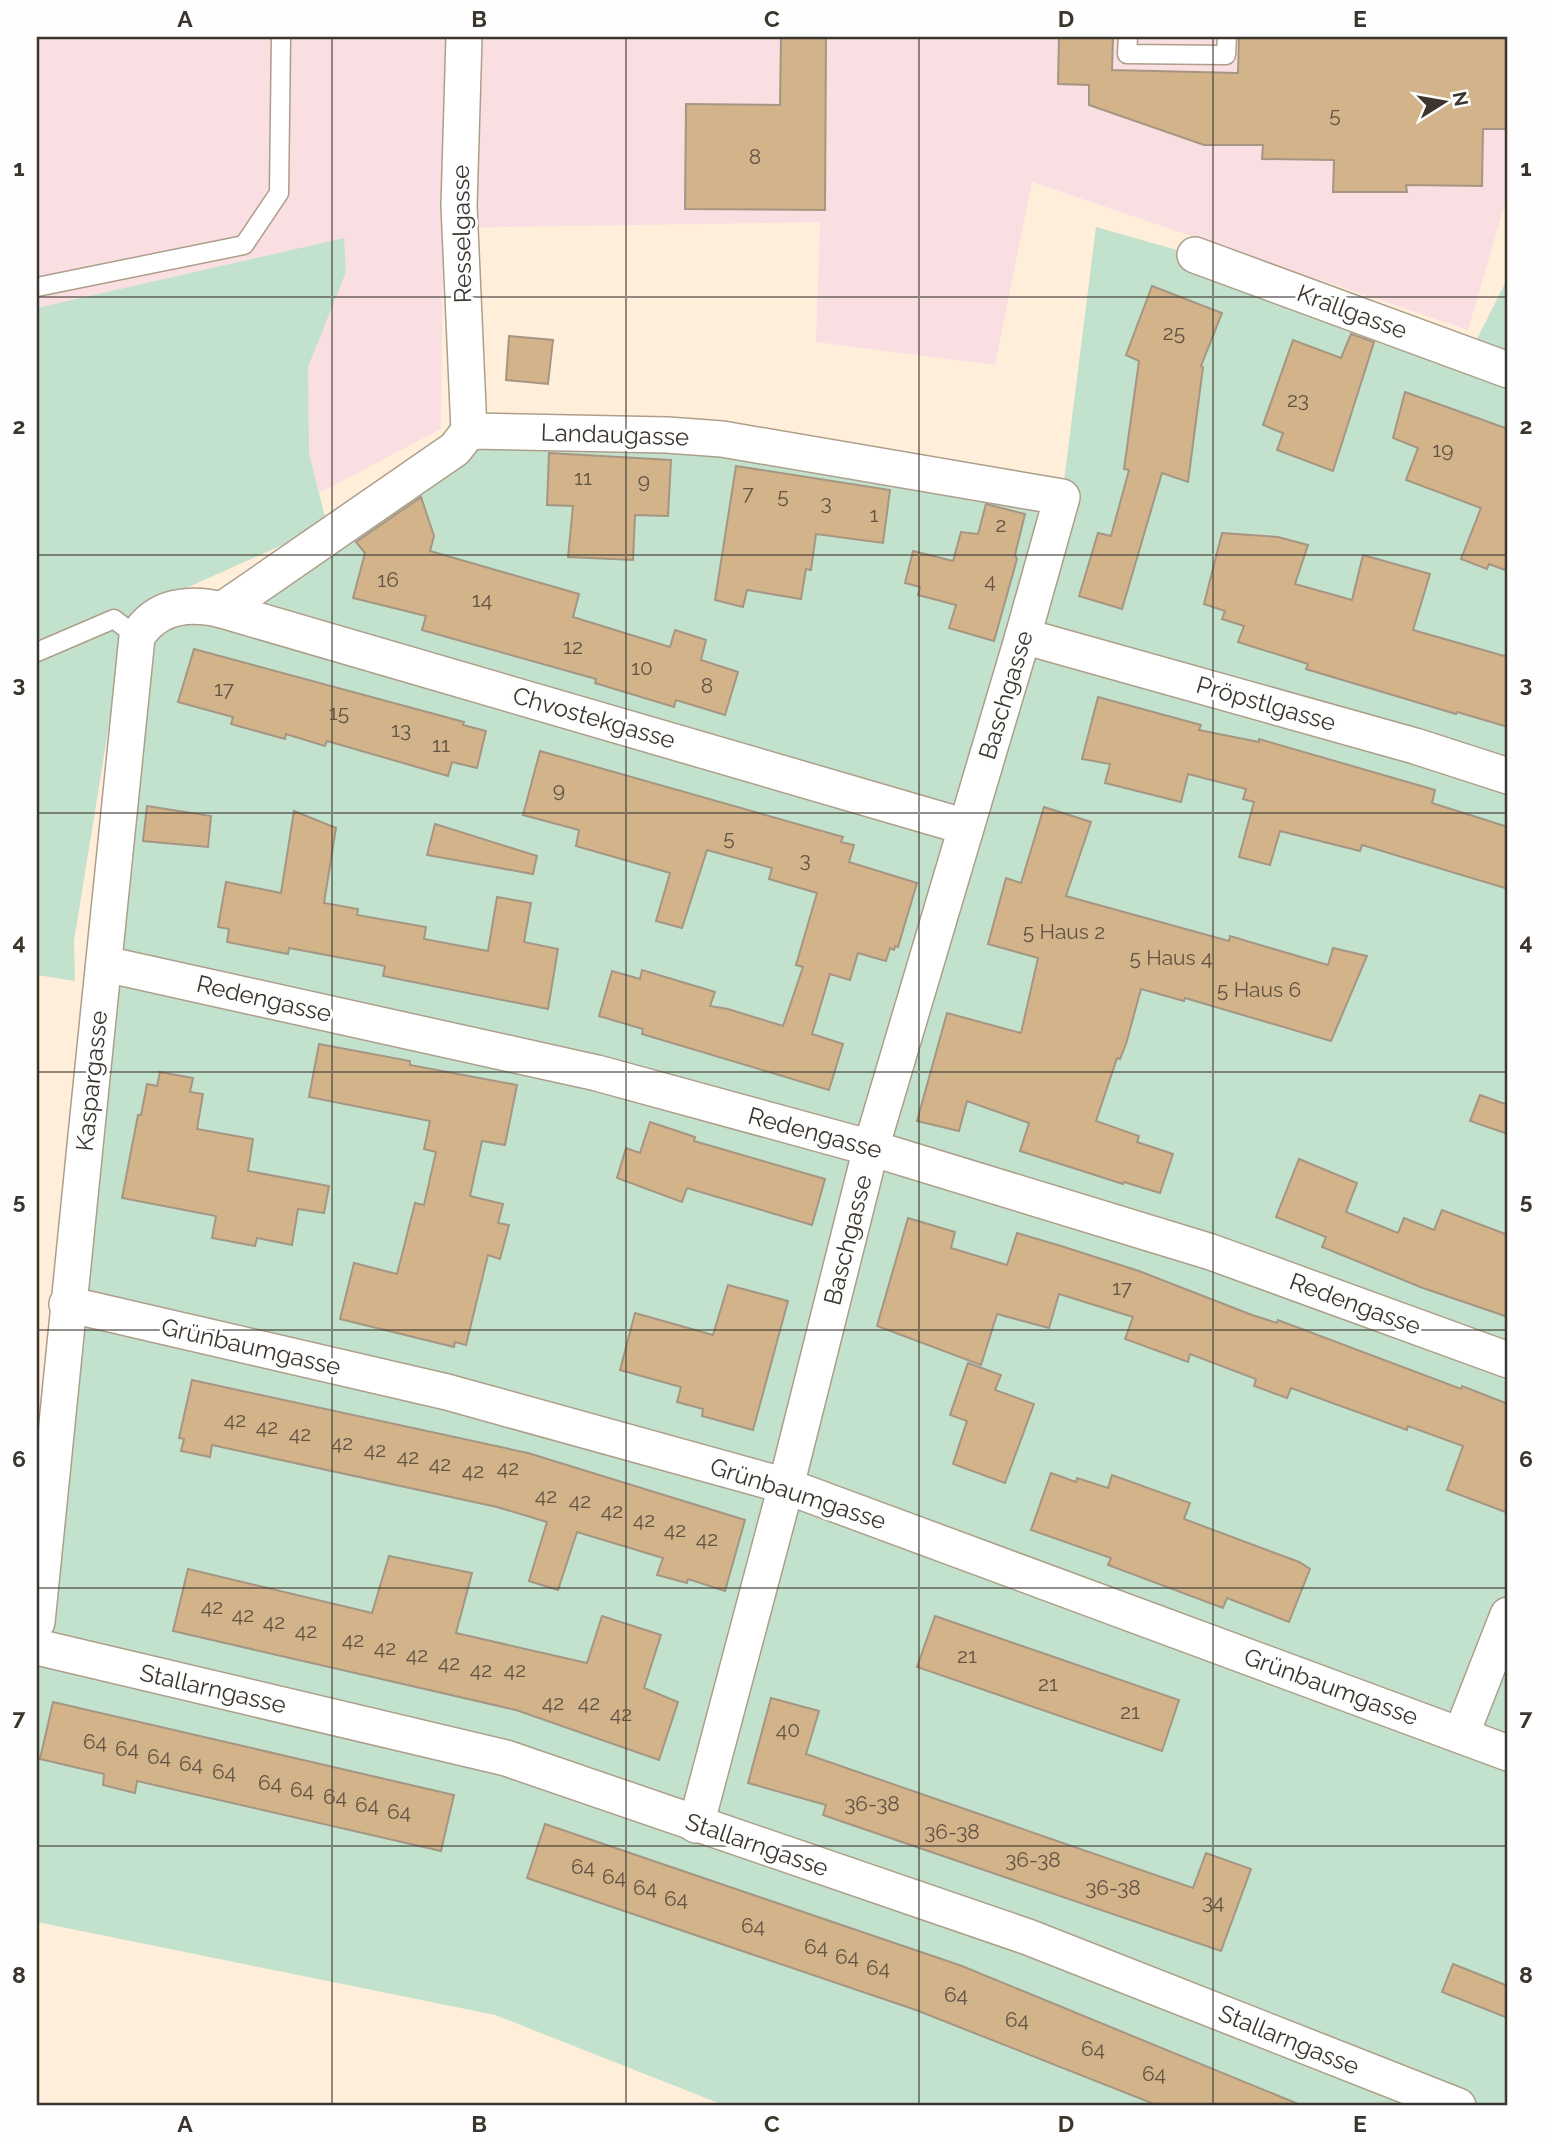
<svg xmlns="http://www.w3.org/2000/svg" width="1545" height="2143" viewBox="0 0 1545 2143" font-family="Raleway,sans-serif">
	<rect width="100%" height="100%" fill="#ffeeda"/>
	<path fill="#fadfe2" d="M 37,37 L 1508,37 L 1508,193 L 1468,330 L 1032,182 L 995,365 L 816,342 L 820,222 L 443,228 L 441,429 L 37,641 Z"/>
	<g fill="#c3e2cd">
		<path d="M 1096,227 L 1195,255 L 1469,355 L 1508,277 L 1508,2106 L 726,2106 L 495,2015 L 37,1922 L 37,1622 L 137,637 L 198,604 L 455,449 L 667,435 L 1062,497 Z"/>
		<path d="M 344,238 L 346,272 L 308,367 L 309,453 L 327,525 L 142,608 L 120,657 L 74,941 L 75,981 L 37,975 L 37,308 Z"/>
	</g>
	<g fill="#d3b389" stroke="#a59683" stroke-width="2">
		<path d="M 781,37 L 826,37 L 825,210 L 685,209 L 686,104 L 780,105 Z"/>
		<path d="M 1059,37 L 1113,37 L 1112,70 L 1238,73 L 1239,37 L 1508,37 L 1508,129 L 1483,129 L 1482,186 L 1406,185 L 1407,192 L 1333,192 L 1334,160 L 1262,159 L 1263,145 L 1204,145 L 1089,105 L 1089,85 L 1058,84 Z"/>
		<path d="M 1152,286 L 1222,313 L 1201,366 L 1203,367 L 1188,482 L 1162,473 L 1122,609 L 1079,596 L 1098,533 L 1111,536 L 1129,470 L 1124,469 L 1139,361 L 1126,355 Z"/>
		<path d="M 1351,334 L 1374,342 L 1333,471 L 1277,450 L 1283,433 L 1263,425 L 1293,340 L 1341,358 Z"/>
		<path d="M 509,336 L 553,340 L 548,384 L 506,380 Z"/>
		<path d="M 1405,392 L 1508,429 L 1508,571 L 1489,564 L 1487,569 L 1461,559 L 1481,508 L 1406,480 L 1418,448 L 1393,438 Z"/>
		<path d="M 549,453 L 671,460 L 668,516 L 635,515 L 633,560 L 568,557 L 573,506 L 547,505 Z"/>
		<path d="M 736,466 L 890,490 L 883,543 L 816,534 L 811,570 L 806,569 L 801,599 L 747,590 L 743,607 L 715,600 Z"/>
		<path d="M 421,497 L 434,536 L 430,551 L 579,594 L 573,617 L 670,647 L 675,630 L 706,640 L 701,660 L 738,672 L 725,715 L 676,700 L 674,707 L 595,683 L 596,679 L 422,630 L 426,616 L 353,598 L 365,553 L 356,542 Z"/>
		<path d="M 986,504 L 1025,514 L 1015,555 L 1017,559 L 994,641 L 949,628 L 956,605 L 918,595 L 920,587 L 905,583 L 913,551 L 953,561 L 961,532 L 978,534 Z"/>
		<path d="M 1222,533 L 1278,537 L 1308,545 L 1295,584 L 1352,600 L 1363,555 L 1430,574 L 1413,630 L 1508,657 L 1508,727 L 1457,712 L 1456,714 L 1306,669 L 1308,664 L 1238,642 L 1244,626 L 1222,619 L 1225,611 L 1204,604 Z"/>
		<path d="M 194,649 L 464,722 L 463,725 L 486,731 L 477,768 L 452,762 L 448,776 L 327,741 L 325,746 L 286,734 L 285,739 L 231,724 L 233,717 L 178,702 Z"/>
		<path d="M 1098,697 L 1201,725 L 1199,730 L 1259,742 L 1259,739 L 1435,790 L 1432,803 L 1508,827 L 1508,889 L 1362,845 L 1360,851 L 1280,831 L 1270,865 L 1239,857 L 1254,802 L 1243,799 L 1246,789 L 1188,774 L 1181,802 L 1105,783 L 1110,764 L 1082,759 Z"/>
		<path d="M 540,751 L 843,837 L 841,842 L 854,845 L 849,862 L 917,883 L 898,947 L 895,946 L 894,950 L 890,948 L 886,961 L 858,953 L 850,980 L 830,974 L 812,1034 L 843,1044 L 829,1090 L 642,1034 L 643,1029 L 599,1016 L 612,971 L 640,979 L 642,970 L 715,992 L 710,1006 L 728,1009 L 783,1026 L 803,967 L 796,965 L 817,893 L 769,879 L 772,868 L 707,850 L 682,928 L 656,921 L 670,873 L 576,846 L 579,830 L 523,815 Z"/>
		<path d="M 147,806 L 211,816 L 208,847 L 143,841 Z"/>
		<path d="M 1044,807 L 1091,822 L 1066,896 L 1229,941 L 1230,936 L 1328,965 L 1333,948 L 1367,956 L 1331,1041 L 1185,998 L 1184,1001 L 1141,989 L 1126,1044 L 1120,1059 L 1117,1058 L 1096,1121 L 1139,1136 L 1137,1142 L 1173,1154 L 1160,1193 L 1124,1182 L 1123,1184 L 1020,1151 L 1029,1123 L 967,1101 L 959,1131 L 917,1121 L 947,1013 L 1021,1033 L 1038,958 L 988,944 L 1006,878 L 1021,883 Z"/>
		<path d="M 294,811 L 336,828 L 324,903 L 358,909 L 357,915 L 426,927 L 424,939 L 488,951 L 497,897 L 531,903 L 524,942 L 558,949 L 548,1009 L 383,976 L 385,966 L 289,948 L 288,954 L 227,942 L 229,929 L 218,927 L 226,882 L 281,893 Z"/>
		<path d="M 435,824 L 537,856 L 533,874 L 427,855 Z"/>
		<path d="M 319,1044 L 410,1061 L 410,1065 L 517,1085 L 505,1145 L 482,1141 L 470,1196 L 503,1204 L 498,1223 L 509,1225 L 500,1259 L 488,1255 L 466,1345 L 455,1342 L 454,1347 L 340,1319 L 354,1263 L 397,1274 L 415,1203 L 424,1205 L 436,1152 L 424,1149 L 430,1121 L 309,1097 Z"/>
		<path d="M 160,1072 L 193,1078 L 190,1092 L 203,1094 L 197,1129 L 253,1139 L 248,1171 L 329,1186 L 324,1213 L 298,1209 L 292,1245 L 257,1238 L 255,1246 L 212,1238 L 216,1216 L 122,1198 L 138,1115 L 141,1115 L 147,1084 L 157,1086 Z"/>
		<path d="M 1480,1095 L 1508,1105 L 1508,1134 L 1470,1121 Z"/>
		<path d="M 650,1122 L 695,1137 L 694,1141 L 825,1179 L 812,1225 L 687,1188 L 682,1202 L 617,1178 L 626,1148 L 640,1153 Z"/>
		<path d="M 1299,1159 L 1357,1183 L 1346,1212 L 1398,1233 L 1404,1218 L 1434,1230 L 1442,1210 L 1508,1235 L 1508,1317 L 1423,1288 L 1322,1247 L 1326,1237 L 1276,1217 Z"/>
		<path d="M 908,1218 L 955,1232 L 951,1248 L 1007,1265 L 1017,1233 L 1061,1246 L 1139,1271 L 1252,1315 L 1277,1323 L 1278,1320 L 1461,1389 L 1462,1386 L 1508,1404 L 1508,1513 L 1447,1490 L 1463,1446 L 1408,1426 L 1407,1430 L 1291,1388 L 1287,1398 L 1254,1386 L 1256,1379 L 1190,1354 L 1188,1362 L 1125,1339 L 1133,1317 L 1059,1294 L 1049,1328 L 997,1314 L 981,1365 L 877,1326 Z"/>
		<path d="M 728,1285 L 788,1301 L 753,1430 L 702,1416 L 703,1409 L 677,1402 L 681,1387 L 620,1370 L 635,1313 L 713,1335 Z"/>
		<path d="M 968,1363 L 1001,1375 L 995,1390 L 1034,1404 L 1005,1483 L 953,1464 L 967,1421 L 950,1415 Z"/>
		<path d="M 192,1380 L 528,1453 L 745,1520 L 725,1591 L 688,1579 L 687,1583 L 657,1575 L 663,1558 L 577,1532 L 558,1590 L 529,1581 L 547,1522 L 497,1507 L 212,1445 L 210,1457 L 181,1451 L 184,1439 L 179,1438 Z"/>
		<path d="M 1051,1473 L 1076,1482 L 1077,1478 L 1108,1488 L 1112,1475 L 1190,1503 L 1184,1519 L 1299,1562 L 1310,1569 L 1289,1622 L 1227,1598 L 1223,1608 L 1108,1565 L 1111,1558 L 1031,1530 Z"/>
		<path d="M 389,1556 L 472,1573 L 456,1633 L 587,1663 L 602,1616 L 661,1635 L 644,1688 L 678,1702 L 659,1760 L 516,1710 L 173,1631 L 188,1569 L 372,1613 Z"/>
		<path d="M 935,1616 L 1179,1700 L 1162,1751 L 917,1667 Z"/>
		<path d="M 771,1698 L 819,1711 L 806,1754 L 1193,1888 L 1206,1853 L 1251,1869 L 1221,1951 L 823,1815 L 826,1805 L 748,1783 Z"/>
		<path d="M 53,1702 L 454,1795 L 441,1851 L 137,1781 L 135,1793 L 103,1785 L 104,1774 L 40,1759 Z"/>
		<path d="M 545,1824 L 962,1966 L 1303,2106 L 1159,2106 L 916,2010 L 527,1878 Z"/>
		<path d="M 1453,1964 L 1508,1986 L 1508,2018 L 1442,1992 Z"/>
	</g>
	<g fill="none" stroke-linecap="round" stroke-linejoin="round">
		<defs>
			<g id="service">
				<path d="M 1128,37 L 1127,54 L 1226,55 L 1227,37"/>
				<path d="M 37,287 L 244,245 L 279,193 L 281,37"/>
				<path d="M 37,652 L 114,619 L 137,637"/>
			</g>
			<g id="minor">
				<path d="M 464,37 L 459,206 L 469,431"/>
				<path d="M 1195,255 L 1508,370"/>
				<path d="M 222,610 L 455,449 L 469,431 L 667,435 L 722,439 L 1062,497 L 1023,636 L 871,1148 L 786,1486 L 696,1825"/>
				<path d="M 1023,636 L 1415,746 L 1508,776"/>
				<path d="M 105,964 L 597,1073 L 871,1148 L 1211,1252 L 1508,1360"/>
				<path d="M 67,1304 L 447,1392 L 786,1486 L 1508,1753"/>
				<path d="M 37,1622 C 68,1294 105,965 137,637 C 156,605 189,602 222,610 L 966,827"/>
				<path d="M 37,1647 L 506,1758 L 1028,1937 L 1458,2106"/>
				<path d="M 1461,1735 L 1508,1615"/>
			</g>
		</defs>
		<use href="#service" stroke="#ad9e8a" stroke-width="21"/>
		<use href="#minor" stroke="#ad9e8a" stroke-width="38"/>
		<use href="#service" stroke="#fff" stroke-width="18"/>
		<use href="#minor" stroke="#fff" stroke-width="35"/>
	</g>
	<path fill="none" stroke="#3b352d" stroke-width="2" stroke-opacity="0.55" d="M 332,37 L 332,2106M 626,37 L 626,2106M 919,37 L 919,2106M 1213,37 L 1213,2106M 37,297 L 1508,297M 37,555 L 1508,555M 37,813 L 1508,813M 37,1072 L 1508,1072M 37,1330 L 1508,1330M 37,1588 L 1508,1588M 37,1846 L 1508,1846"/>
	<g text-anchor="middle" stroke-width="6" stroke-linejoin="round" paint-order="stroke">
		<g font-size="21" fill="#615444">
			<text x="1335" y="122">5</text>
			<text x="755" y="164">8</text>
			<text x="1174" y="340">25</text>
			<text x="1298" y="407">23</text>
			<text x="1443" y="457">19</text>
			<text x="583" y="485">11</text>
			<text x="644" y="488">9</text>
			<text x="748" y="500">7</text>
			<text x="783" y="503">5</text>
			<text x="826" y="510">3</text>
			<text x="874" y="522">1</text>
			<text x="1001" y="532">2</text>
			<text x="388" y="587">16</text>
			<text x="990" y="588">4</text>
			<text x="482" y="607">14</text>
			<text x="573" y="654">12</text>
			<text x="642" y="675">10</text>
			<text x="707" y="693">8</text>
			<text x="224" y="696">17</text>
			<text x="339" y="720">15</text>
			<text x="401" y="737">13</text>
			<text x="441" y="752">11</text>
			<text x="559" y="797">9</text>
			<text x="729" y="845">5</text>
			<text x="805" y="867">3</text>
			<text x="1064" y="939">5 Haus 2</text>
			<text x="1171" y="965">5 Haus 4</text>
			<text x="1259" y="997">5 Haus 6</text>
			<text x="1122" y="1295">17</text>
			<text x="235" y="1427">42</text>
			<text x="267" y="1434">42</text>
			<text x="300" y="1441">42</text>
			<text x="342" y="1450">42</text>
			<text x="375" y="1457">42</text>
			<text x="408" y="1464">42</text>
			<text x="440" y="1471">42</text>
			<text x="508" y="1475">42</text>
			<text x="473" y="1478">42</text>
			<text x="546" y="1503">42</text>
			<text x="580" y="1508">42</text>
			<text x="612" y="1518">42</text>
			<text x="644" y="1527">42</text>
			<text x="675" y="1537">42</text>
			<text x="707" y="1546">42</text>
			<text x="212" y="1614">42</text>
			<text x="243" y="1622">42</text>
			<text x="274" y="1629">42</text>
			<text x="306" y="1638">42</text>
			<text x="353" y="1647">42</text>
			<text x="385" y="1655">42</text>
			<text x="417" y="1662">42</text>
			<text x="967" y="1663">21</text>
			<text x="449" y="1670">42</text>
			<text x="481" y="1677">42</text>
			<text x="515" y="1677">42</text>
			<text x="1048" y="1691">21</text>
			<text x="553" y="1710">42</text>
			<text x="589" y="1710">42</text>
			<text x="1130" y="1719">21</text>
			<text x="621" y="1721">42</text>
			<text x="788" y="1737">40</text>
			<text x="95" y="1749">64</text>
			<text x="127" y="1756">64</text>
			<text x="159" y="1764">64</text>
			<text x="191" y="1771">64</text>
			<text x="224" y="1779">64</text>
			<text x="270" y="1790">64</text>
			<text x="302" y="1797">64</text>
			<text x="335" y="1804">64</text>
			<text x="872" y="1811">36-38</text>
			<text x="367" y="1812">64</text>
			<text x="399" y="1819">64</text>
			<text x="952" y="1839">36-38</text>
			<text x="1033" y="1867">36-38</text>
			<text x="583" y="1874">64</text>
			<text x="614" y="1884">64</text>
			<text x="645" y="1895">64</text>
			<text x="1113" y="1895">36-38</text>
			<text x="676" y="1906">64</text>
			<text x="1213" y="1909">34</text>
			<text x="753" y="1933">64</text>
			<text x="816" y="1954">64</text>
			<text x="847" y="1964">64</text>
			<text x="878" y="1975">64</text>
			<text x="956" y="2002">64</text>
			<text x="1017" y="2027">64</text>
			<text x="1093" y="2056">64</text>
			<text x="1154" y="2081">64</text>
		</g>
		<g font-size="24" fill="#3b352d" stroke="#fefefe">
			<text transform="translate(462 234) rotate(-91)" y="8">Resselgasse</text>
			<text transform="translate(1352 312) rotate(20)" y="8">Krallgasse</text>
			<text transform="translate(615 435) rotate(2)" y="8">Landaugasse</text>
			<text transform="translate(1006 695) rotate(-73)" y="8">Baschgasse</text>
			<text transform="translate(1266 704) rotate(16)" y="8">Pröpstlgasse</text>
			<text transform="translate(594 718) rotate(16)" y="8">Chvostekgasse</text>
			<text transform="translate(264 999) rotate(13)" y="8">Redengasse</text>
			<text transform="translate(92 1081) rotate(-84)" y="8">Kaspargasse</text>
			<text transform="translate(815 1133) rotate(15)" y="8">Redengasse</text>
			<text transform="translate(848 1240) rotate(-76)" y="8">Baschgasse</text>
			<text transform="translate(1355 1304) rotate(20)" y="8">Redengasse</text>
			<text transform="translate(251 1347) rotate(13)" y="8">Grünbaumgasse</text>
			<text transform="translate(798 1494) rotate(18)" y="8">Grünbaumgasse</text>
			<text transform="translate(1331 1687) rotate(20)" y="8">Grünbaumgasse</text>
			<text transform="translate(213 1689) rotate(13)" y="8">Stallarngasse</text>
			<text transform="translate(757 1845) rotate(19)" y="8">Stallarngasse</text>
			<text transform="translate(1289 2040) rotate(22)" y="8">Stallarngasse</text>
		</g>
	</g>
	<rect width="1545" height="2143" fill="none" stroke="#fefefe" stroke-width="77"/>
	<g transform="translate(1444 102) rotate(79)" stroke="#fefefe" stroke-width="5" paint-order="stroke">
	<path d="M0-5L12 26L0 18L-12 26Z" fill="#3b352d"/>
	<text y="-10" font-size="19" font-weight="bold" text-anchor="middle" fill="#3b352d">N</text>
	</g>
	<rect x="38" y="38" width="1468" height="2066" fill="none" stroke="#3b352d" stroke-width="2.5"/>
	<g font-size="23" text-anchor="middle" font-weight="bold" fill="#3b352d">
		<text x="185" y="27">A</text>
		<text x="479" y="27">B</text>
		<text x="772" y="27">C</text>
		<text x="1066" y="27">D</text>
		<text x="1360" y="27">E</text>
		<text x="19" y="176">1</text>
		<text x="1526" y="176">1</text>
		<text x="19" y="434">2</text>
		<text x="1526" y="434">2</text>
		<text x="19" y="692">3</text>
		<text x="1526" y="692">3</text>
		<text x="19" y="950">4</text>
		<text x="1526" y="950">4</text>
		<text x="19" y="1209">5</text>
		<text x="1526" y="1209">5</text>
		<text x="19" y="1467">6</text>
		<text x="1526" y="1467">6</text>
		<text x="19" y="1725">7</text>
		<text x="1526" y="1725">7</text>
		<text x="19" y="1983">8</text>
		<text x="1526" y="1983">8</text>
		<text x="185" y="2132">A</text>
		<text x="479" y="2132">B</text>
		<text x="772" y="2132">C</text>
		<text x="1066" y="2132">D</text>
		<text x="1360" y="2132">E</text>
	</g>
</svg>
